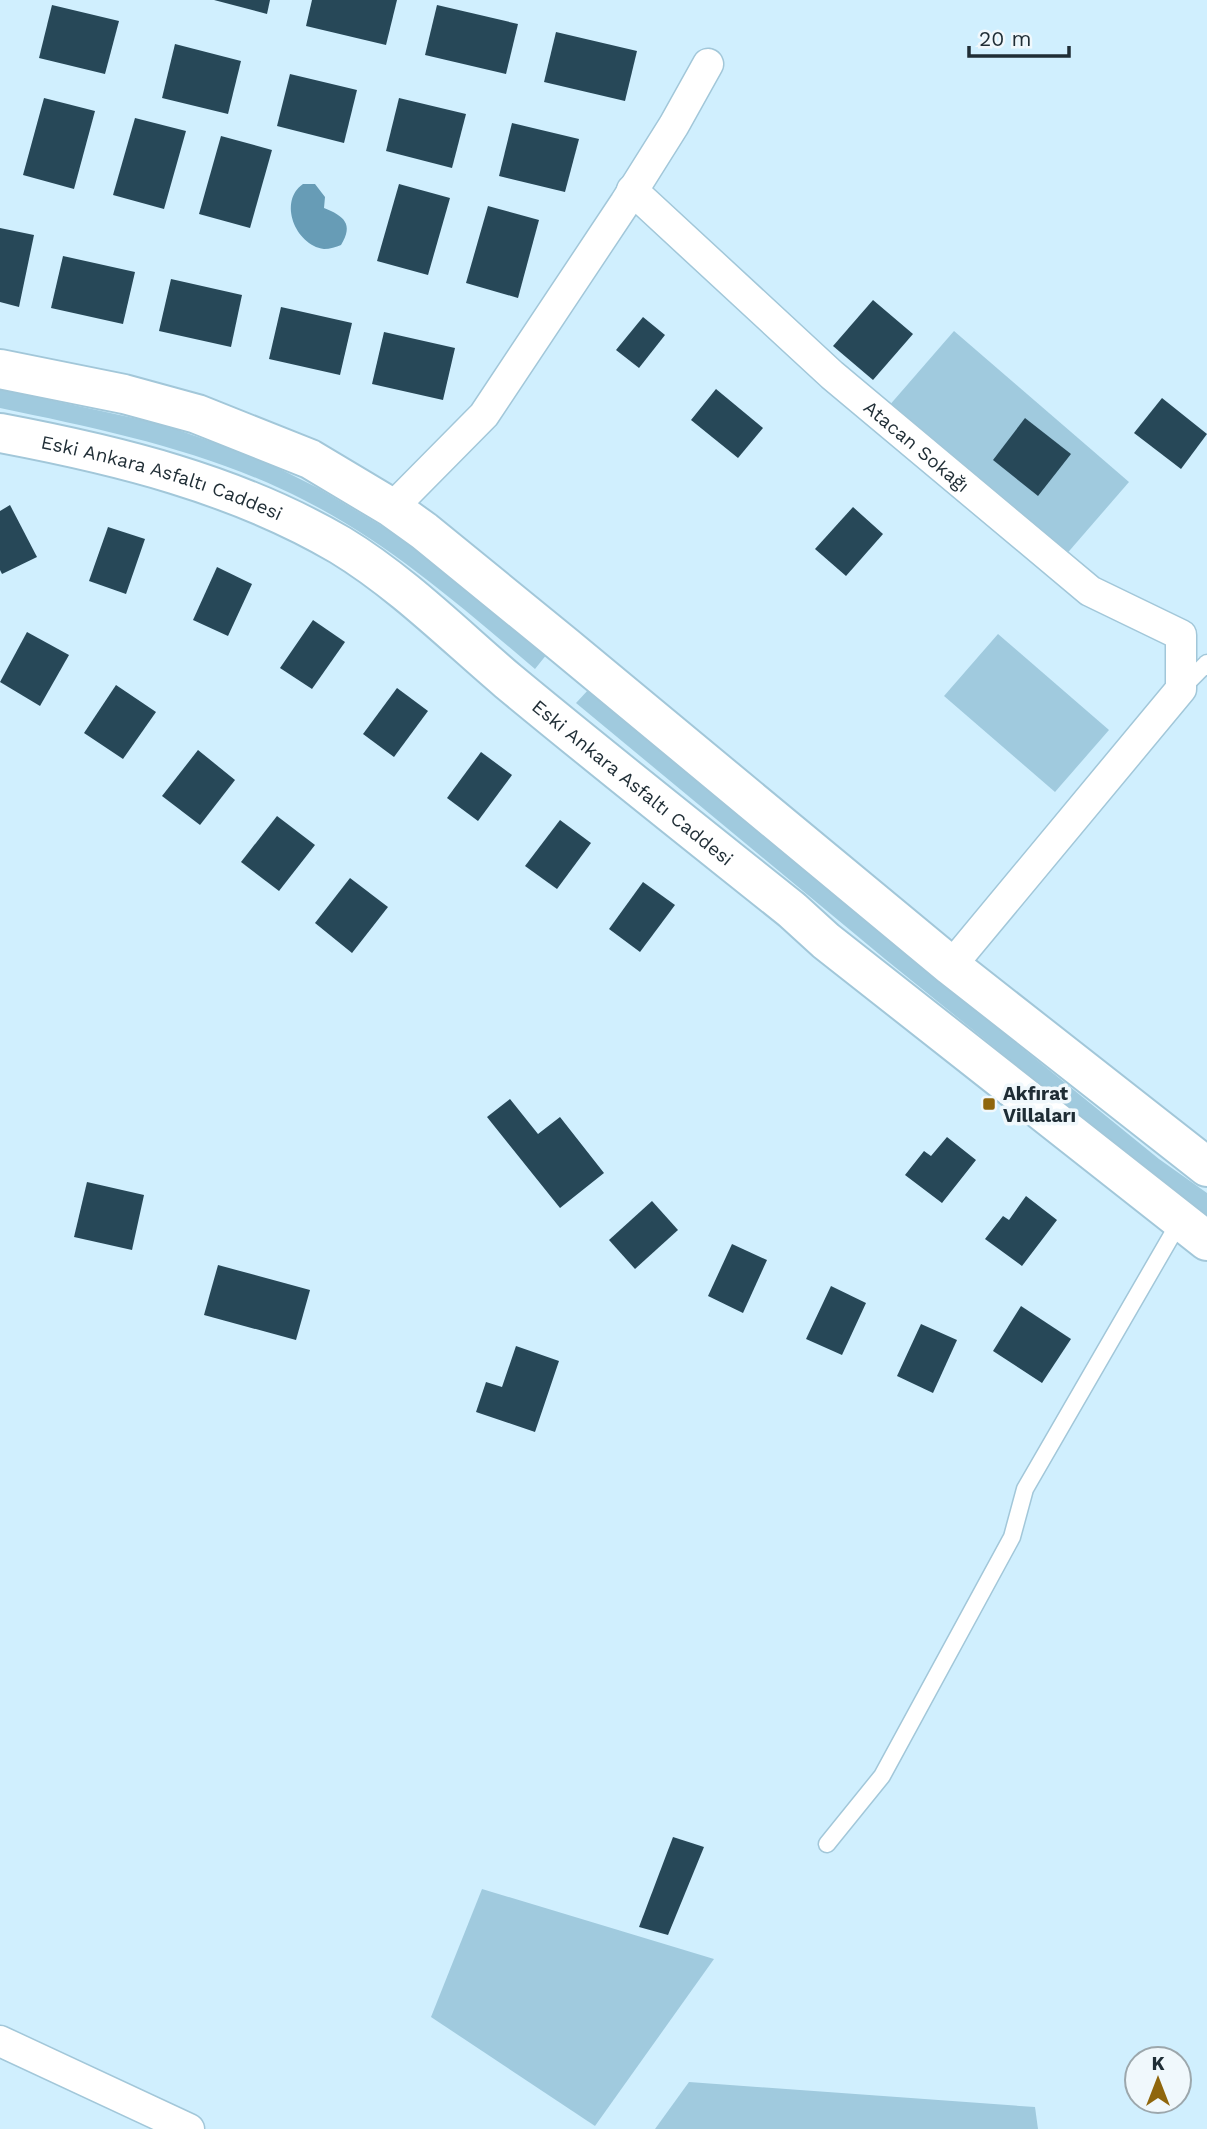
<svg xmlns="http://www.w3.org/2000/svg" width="1207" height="2129" viewBox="0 0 1207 2129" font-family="'Work Sans',sans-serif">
	<rect width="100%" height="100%" fill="#d0effe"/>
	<g fill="#a0cade">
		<path d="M 954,331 L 1129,482 L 1064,557 L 888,407 Z"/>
		<path d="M 0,389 L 161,424 L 258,458 L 318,488 L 407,541 L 547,654 L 535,669 C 463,608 389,543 304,500 C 208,451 105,430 0,408 Z"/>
		<path d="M 998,634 L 1109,730 L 1055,792 L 944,696 Z"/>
		<path d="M 589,689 L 862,918 L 1159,1159 L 1207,1193 L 1207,1215 L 1166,1186 L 885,959 L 576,703 Z"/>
		<path d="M 482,1889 L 714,1959 L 595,2126 L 431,2017 Z"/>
		<path d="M 689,2082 L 1035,2107 L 1038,2129 L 655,2129 Z"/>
	</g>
	<path fill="#679cb6" d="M 303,184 L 315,184 L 325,197 L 324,208 C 344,216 354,224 341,245 C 336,247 330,249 324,249 C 295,245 278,201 303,184 Z"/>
	<g fill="#274858">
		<path d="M 214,0 L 270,0 L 267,14 Z"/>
		<path d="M 312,0 L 397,0 L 386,45 L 306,26 Z"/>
		<path d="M 52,5 L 119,21 L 105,74 L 39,58 Z"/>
		<path d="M 437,5 L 518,24 L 506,74 L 425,55 Z"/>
		<path d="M 556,32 L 637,51 L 625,101 L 544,82 Z"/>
		<path d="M 175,44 L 241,61 L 228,114 L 162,98 Z"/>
		<path d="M 290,74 L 357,90 L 344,143 L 277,126 Z"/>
		<path d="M 44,98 L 95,111 L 74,189 L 23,175 Z"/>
		<path d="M 399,98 L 466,114 L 452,168 L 386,151 Z"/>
		<path d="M 135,118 L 186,131 L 164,209 L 113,195 Z"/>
		<path d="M 512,123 L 579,139 L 565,192 L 499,176 Z"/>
		<path d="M 221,136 L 272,150 L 250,228 L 199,214 Z"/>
		<path d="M 399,184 L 450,198 L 428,275 L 377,261 Z"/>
		<path d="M 488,206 L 539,220 L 518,298 L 466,283 Z"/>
		<path d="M 0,228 L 34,235 L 19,307 L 0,302 Z"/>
		<path d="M 63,256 L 135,272 L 123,324 L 51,308 Z"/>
		<path d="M 171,279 L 242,295 L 231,347 L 159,331 Z"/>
		<path d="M 873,300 L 913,334 L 873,380 L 833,346 Z"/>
		<path d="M 281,307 L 352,323 L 340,375 L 269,359 Z"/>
		<path d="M 643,317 L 665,335 L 639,368 L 616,350 Z"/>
		<path d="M 384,332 L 455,348 L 443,400 L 372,384 Z"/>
		<path d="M 716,389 L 763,428 L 738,458 L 691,420 Z"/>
		<path d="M 1162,398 L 1207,434 L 1181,469 L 1134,433 Z"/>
		<path d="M 1025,418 L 1071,454 L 1038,496 L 993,460 Z"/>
		<path d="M 10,505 L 37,557 L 2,574 L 0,570 L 0,511 Z"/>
		<path d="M 853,507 L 883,534 L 846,576 L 815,549 Z"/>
		<path d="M 108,527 L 145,539 L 126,594 L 89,581 Z"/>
		<path d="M 217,567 L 252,584 L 228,636 L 193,620 Z"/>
		<path d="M 313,620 L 345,642 L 312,689 L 280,668 Z"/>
		<path d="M 27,632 L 69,655 L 40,706 L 0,682 Z"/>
		<path d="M 116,685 L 156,712 L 123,759 L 84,733 Z"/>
		<path d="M 397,688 L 428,711 L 394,757 L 363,734 Z"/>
		<path d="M 198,750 L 235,780 L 200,825 L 162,796 Z"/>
		<path d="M 481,752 L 512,775 L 478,821 L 447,798 Z"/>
		<path d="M 277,816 L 315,845 L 279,891 L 241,862 Z"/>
		<path d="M 560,820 L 591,843 L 557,889 L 525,866 Z"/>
		<path d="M 350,878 L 388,907 L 352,953 L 315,923 Z"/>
		<path d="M 643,882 L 675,905 L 640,952 L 609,929 Z"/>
		<path d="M 510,1099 L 538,1134 L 560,1117 L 604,1173 L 560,1208 L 487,1117 Z"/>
		<path d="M 947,1137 L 976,1160 L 942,1203 L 905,1175 L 924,1151 L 931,1156 Z"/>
		<path d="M 87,1182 L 144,1195 L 132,1250 L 74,1237 Z"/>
		<path d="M 1026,1196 L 1057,1220 L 1022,1266 L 985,1239 L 1003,1216 L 1009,1220 Z"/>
		<path d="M 652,1201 L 678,1230 L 635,1269 L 609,1240 Z"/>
		<path d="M 732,1244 L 767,1260 L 743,1313 L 708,1296 Z"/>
		<path d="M 218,1265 L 310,1290 L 296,1340 L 204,1315 Z"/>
		<path d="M 831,1286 L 866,1303 L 842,1355 L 806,1339 Z"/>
		<path d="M 1021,1306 L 1071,1339 L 1042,1383 L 993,1351 Z"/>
		<path d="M 921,1324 L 957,1340 L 933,1393 L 897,1376 Z"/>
		<path d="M 516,1346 L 559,1361 L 535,1432 L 476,1412 L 486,1382 L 502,1387 Z"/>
		<path d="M 673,1837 L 704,1847 L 668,1935 L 639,1927 Z"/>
	</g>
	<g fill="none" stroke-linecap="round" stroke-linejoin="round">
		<defs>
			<g id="service">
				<path d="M 1181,689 L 1207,663"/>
				<path d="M 827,1844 L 882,1776 L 1012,1537 L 1025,1489 L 1180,1221"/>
			</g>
			<g id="minor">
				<path id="s1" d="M 632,190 L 832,375 L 1090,591 L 1181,635 L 1181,689 L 951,966"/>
				<path d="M 392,508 L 484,415 L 625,203 L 674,125 L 708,64"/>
				<path d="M 0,2041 L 189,2129"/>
			</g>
			<g id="primary">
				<path d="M 0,369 L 124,394 L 197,414 L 310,459 L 392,508 L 424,531 L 565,646 L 951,966 L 1207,1167"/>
				<path id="s2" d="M 0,433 C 117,455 236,484 340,545 C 401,582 454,635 508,681 C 602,759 697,834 792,910 L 826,941 L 1207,1241"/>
			</g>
		</defs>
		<use href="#service" stroke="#a2c7d9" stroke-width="19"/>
		<use href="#minor" stroke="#a2c7d9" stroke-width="33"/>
		<use href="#primary" stroke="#a2c7d9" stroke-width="42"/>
		<use href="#service" stroke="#fff" stroke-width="16"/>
		<use href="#minor" stroke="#fff" stroke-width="30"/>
		<use href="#primary" stroke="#fff" stroke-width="38"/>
	</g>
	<rect fill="#8f660c" stroke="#f0f8fc" stroke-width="2.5" x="982" y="1097" width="14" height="14" rx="3.5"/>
	<g text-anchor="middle" stroke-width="7" stroke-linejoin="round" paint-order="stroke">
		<g font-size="19" fill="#1f2d35" stroke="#f0f8fc">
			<text dy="7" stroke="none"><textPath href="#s1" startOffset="383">Atacan Sokağı</textPath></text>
			<text dy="7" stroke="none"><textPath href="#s2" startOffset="168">Eski Ankara Asfaltı Caddesi</textPath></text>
			<text dy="7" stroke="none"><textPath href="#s2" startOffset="737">Eski Ankara Asfaltı Caddesi</textPath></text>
		</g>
		<g font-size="19" font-weight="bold" fill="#1f2d35" stroke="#f0f8fc" text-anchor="start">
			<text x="1003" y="1100">Akfırat<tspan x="1003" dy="22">Villaları</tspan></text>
		</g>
	</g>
	<g transform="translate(1158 2080)"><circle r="33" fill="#f0f8fc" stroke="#9ca7ac" stroke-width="2"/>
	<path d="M0-5L12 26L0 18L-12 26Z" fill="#8f660c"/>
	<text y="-10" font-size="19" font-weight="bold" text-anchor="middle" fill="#1f2d35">K</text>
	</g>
	<path d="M969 46v10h100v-10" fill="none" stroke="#1f2d35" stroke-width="3.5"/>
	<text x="979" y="46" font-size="21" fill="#1f2d35" stroke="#f0f8fc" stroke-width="5" paint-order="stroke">20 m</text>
</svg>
